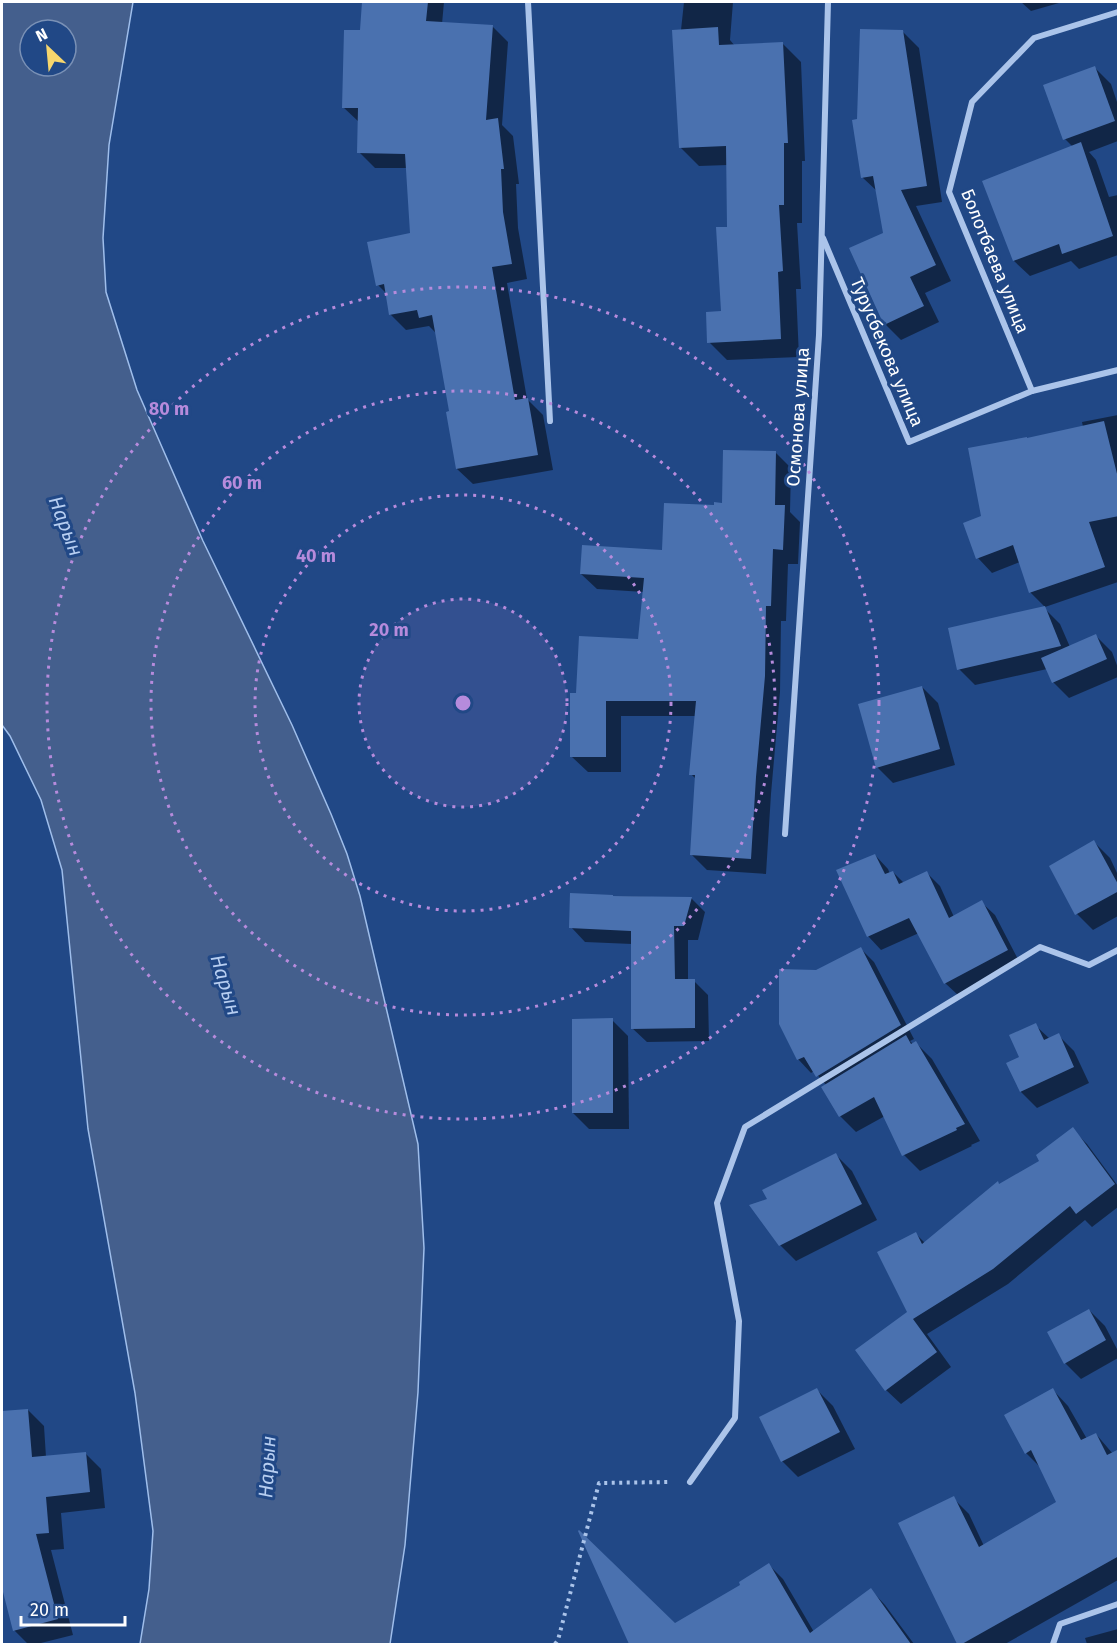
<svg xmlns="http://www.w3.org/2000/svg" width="1120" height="1646" viewBox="0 0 1120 1646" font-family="'Fira Sans',sans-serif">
	<rect width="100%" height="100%" fill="#214886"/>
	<path fill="#445f8d" stroke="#9fbeeb" stroke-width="1.5" fill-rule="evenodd" d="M 2,2 L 133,2 L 109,145 L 103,238 L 106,292 L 137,390 L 203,541 L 292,725 L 331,814 L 347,854 L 360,896 L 418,1144 L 424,1248 L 418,1392 L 405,1545 L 390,1644 L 140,1644 L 149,1589 L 153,1531 L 135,1393 L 88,1129 L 62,870 L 41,800 L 10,736 L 2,725 ZM 30,30 L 66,30 L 66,66 L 30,66 Z"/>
	<g fill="#0007">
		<path d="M 363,2 L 444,2 L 442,24 L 492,26 L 508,42 L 502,125 L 513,136 L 519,184 L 516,184 L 518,228 L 527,279 L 507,283 L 527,399 L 543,415 L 553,470 L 473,484 L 457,469 L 450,413 L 436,333 L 429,326 L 406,330 L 390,314 L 387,294 L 378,285 L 411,234 L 407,168 L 375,168 L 359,152 L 360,123 L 343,107 L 361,32 Z"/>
		<path d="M 684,2 L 733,2 L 730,40 L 735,46 L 782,43 L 801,62 L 805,161 L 802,161 L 802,223 L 797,223 L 801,289 L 796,289 L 799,357 L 727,360 L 709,342 L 722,313 L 729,228 L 728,165 L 699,166 L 681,148 L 681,30 Z"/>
		<path d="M 1021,2 L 1059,2 L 1059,3 L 1031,11 Z"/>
		<path d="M 903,32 L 919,48 L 942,202 L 916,206 L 951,281 L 925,293 L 939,322 L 901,340 L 885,324 L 884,233 L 878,192 L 863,178 L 858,120 Z"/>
		<path d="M 1095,68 L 1111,84 L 1118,105 L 1118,141 L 1089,152 L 1096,160 L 1109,197 L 1118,195 L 1118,255 L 1079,269 L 1071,261 L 1030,276 L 1014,261 L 1073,147 L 1065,139 L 1045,86 Z"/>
		<path d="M 1118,415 L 1118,582 L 1045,607 L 1030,592 L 1020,562 L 992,573 L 978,558 L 983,517 L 1083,427 L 1082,422 Z"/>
		<path d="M 775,452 L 791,468 L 790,512 L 800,522 L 798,564 L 788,564 L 786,621 L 781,621 L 780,692 L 771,794 L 766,874 L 707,870 L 692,855 L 697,780 L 691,774 L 696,716 L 621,716 L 621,772 L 588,772 L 572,757 L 578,694 L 640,640 L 644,592 L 597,589 L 581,574 L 663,552 L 715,507 L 724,504 Z"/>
		<path d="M 1044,608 L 1060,624 L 1070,647 L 1096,636 L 1112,652 L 1118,668 L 1118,677 L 1069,698 L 1053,682 L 1047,669 L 975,685 L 959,669 Z"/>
		<path d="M 922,687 L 938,703 L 955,765 L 893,783 L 877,767 Z"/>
		<path d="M 1094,842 L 1110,858 L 1118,875 L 1118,916 L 1093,930 L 1077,914 Z"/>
		<path d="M 875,855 L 888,869 L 890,874 L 893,872 L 904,883 L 927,873 L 940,886 L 954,917 L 981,902 L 995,915 L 1020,963 L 959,996 L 945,983 L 919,933 L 881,950 L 868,936 Z"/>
		<path d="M 612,896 L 691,898 L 705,912 L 698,940 L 688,940 L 688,981 L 694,981 L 708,995 L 709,1041 L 647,1042 L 632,1028 L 632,944 L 585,942 L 571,927 Z"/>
		<path d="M 861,949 L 874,962 L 914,1039 L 910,1041 L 913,1044 L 916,1043 L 932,1059 L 980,1141 L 971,1145 L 972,1146 L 920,1171 L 904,1155 L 885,1116 L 856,1132 L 840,1116 L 826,1085 L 814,1071 L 811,1073 L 798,1059 L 817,971 Z"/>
		<path d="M 612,1020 L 628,1036 L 629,1129 L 589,1129 L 573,1113 Z"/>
		<path d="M 1035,1025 L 1050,1039 L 1058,1035 L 1074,1051 L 1089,1083 L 1037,1108 L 1021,1092 L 1008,1064 L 1021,1057 Z"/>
		<path d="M 1072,1129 L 1087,1144 L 1118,1186 L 1118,1207 L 1092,1227 L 1085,1220 L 1008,1284 L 927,1334 L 951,1367 L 901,1404 L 886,1390 L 909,1312 L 916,1234 L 925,1243 L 999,1185 L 1041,1162 Z"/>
		<path d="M 836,1155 L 852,1171 L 877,1220 L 796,1261 L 780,1245 L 769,1199 Z"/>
		<path d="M 1089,1310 L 1105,1326 L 1118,1351 L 1118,1358 L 1081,1379 L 1065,1363 Z"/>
		<path d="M 817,1390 L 833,1406 L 855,1449 L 798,1477 L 782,1461 Z"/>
		<path d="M 1053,1390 L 1068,1406 L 1087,1439 L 1096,1434 L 1113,1454 L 1118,1451 L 1118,1580 L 1005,1644 L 959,1644 L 900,1524 L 953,1498 L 969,1514 L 984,1546 L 1058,1502 L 1042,1469 L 1026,1453 Z"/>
		<path d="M 28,1410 L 44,1426 L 46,1457 L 85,1453 L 101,1469 L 105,1508 L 61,1513 L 64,1549 L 51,1550 L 73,1635 L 37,1644 L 28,1644 L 14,1630 L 2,1584 L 2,1413 Z"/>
		<path d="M 580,1533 L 663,1627 L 673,1644 L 630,1644 Z"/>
		<path d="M 769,1565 L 783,1579 L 814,1632 L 871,1590 L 885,1605 L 914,1644 L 718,1644 L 695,1613 L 742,1585 Z"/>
		<path d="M 1118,1629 L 1118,1644 L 1087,1644 L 1085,1638 Z"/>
	</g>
	<g fill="#4a71af">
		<path d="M 362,2 L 428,2 L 426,21 L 493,25 L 486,120 L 498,118 L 504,169 L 501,169 L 503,212 L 512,264 L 492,267 L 515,400 L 528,398 L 538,455 L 456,469 L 446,412 L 449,411 L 432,315 L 419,318 L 417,310 L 389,315 L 384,284 L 376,286 L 367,242 L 410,233 L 405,154 L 357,153 L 358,108 L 342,108 L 344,30 L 360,30 Z"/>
		<path d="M 718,27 L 719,45 L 783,42 L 788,143 L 784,143 L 784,205 L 779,205 L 783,271 L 778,272 L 781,339 L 707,343 L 706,312 L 721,311 L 716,227 L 727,227 L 726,146 L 679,148 L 672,30 Z"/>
		<path d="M 860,29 L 903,30 L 927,186 L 901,190 L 936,265 L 910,277 L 924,306 L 884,325 L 849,248 L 883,233 L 873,176 L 861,178 L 852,120 L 857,119 Z"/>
		<path d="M 1095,66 L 1115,121 L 1063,140 L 1043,85 Z"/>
		<path d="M 1081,142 L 1113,236 L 1062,254 L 1059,244 L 1013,261 L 982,181 Z"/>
		<path d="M 1104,421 L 1119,482 L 1119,516 L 1089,522 L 1105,567 L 1029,593 L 1013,545 L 976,559 L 963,523 L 981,516 L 968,448 L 1027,437 L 1027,438 Z"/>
		<path d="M 723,450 L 776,451 L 775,505 L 785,505 L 783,550 L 773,549 L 771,606 L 766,606 L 765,676 L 756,777 L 751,859 L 690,855 L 695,775 L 689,775 L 696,701 L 606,701 L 606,757 L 570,757 L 570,693 L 576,693 L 579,636 L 638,639 L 644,578 L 580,574 L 582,545 L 662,550 L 664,503 L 714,505 L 714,502 L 722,503 Z"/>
		<path d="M 1045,606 L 1061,646 L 957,670 L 948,628 Z"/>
		<path d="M 1096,634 L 1107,659 L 1052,683 L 1041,658 Z"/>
		<path d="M 922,686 L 940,749 L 876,768 L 858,704 Z"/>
		<path d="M 1094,840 L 1119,886 L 1119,891 L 1075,915 L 1049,866 Z"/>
		<path d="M 875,854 L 885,874 L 893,871 L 899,884 L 927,871 L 949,918 L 982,900 L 1008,950 L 944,984 L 909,918 L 867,937 L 836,870 Z"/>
		<path d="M 570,893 L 613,895 L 613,896 L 692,897 L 684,926 L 674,926 L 675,979 L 695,979 L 695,1028 L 631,1029 L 631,931 L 569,928 Z"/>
		<path d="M 861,947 L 901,1025 L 816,1077 L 804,1057 L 797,1060 L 779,1024 L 779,969 L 816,970 Z"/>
		<path d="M 613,1018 L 613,1113 L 572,1113 L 572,1019 Z"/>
		<path d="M 1036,1023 L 1044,1040 L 1059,1033 L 1074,1067 L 1020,1092 L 1006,1063 L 1019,1057 L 1009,1035 Z"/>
		<path d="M 906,1035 L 911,1044 L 916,1041 L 965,1124 L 956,1128 L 957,1130 L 902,1156 L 874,1097 L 839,1117 L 821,1087 Z"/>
		<path d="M 1073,1127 L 1115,1184 L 1076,1214 L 1070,1206 L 993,1269 L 913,1319 L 937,1352 L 885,1391 L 855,1350 L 907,1312 L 877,1252 L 916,1232 L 922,1244 L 998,1181 L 999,1184 L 1039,1161 L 1036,1155 Z"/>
		<path d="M 836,1153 L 862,1204 L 779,1246 L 749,1205 L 767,1199 L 762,1190 Z"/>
		<path d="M 1089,1309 L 1106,1340 L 1064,1364 L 1047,1332 Z"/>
		<path d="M 817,1388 L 840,1432 L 781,1462 L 759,1417 Z"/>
		<path d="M 1053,1388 L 1081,1440 L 1096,1433 L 1107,1455 L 1119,1449 L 1119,1556 L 962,1644 L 957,1644 L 898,1523 L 954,1496 L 979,1547 L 1056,1502 L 1031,1450 L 1025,1454 L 1004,1415 Z"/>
		<path d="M 28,1409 L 32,1457 L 86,1452 L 90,1492 L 46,1497 L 49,1533 L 36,1534 L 58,1619 L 13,1631 L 2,1588 L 2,1411 Z"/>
		<path d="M 579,1530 L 675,1623 L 740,1585 L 739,1582 L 769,1563 L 810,1633 L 871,1588 L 911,1644 L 629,1644 L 578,1531 Z"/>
	</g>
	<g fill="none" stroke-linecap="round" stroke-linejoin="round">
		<path stroke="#abc4ea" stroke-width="4" stroke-dasharray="3 4.5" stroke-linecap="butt" d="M 555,1644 L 558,1640 L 599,1483 L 671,1482"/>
		<g stroke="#abc4ea" stroke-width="6">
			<path d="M 528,2 L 550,421"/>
			<path d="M 823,238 L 909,442 L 1032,391 L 1118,370"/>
			<path d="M 1032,391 L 949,192 L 972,102 L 1034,38 L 1118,12"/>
			<path d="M 785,834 L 819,335 L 828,2"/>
			<path d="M 690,1482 L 735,1418 L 739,1321 L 717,1203 L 745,1127 L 1040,947 L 1089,965 L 1118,950"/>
			<path d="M 1053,1644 L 1060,1624 L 1118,1604"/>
		</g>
	</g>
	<circle cx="463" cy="703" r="104" fill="#b68bdc" fill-opacity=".12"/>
	<g fill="none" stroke="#b68bdc" stroke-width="3" stroke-dasharray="3 6">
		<circle cx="463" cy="703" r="104"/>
		<circle cx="463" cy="703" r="208"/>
		<circle cx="463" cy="703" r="312"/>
		<circle cx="463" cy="703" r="416"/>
	</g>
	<g text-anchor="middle" stroke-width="6" stroke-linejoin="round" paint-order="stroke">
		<g font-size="18" fill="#fff" stroke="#214886">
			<text transform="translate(995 261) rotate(68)" y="6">Болотбаева улица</text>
			<text transform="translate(887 352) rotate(67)" y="6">Турусбекова улица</text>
			<text transform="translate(798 417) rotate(-86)" y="6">Осмонова улица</text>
		</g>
		<g font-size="20" font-style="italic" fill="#b7cef1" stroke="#214886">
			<text transform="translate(66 526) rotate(69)" y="7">Нарын</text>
			<text transform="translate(226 985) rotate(73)" y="7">Нарын</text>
			<text transform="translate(267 1467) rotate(-87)" y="7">Нарын</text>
		</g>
	</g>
	<circle cx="463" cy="703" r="9" fill="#b68bdc" stroke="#214886" stroke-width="3"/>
	<g font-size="18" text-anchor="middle" font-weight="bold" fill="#b68bdc" stroke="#214886" stroke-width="6" stroke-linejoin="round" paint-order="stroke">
		<text x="169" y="415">80 m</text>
		<text x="242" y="489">60 m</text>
		<text x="316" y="562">40 m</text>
		<text x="389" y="636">20 m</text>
	</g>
	<rect width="1120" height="1646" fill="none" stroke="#ffffff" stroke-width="6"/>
	<g transform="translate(48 48) rotate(334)"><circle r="28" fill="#214886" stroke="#7a91b6" stroke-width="1.5"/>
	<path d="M0-4.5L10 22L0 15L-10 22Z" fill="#f6d66d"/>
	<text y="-9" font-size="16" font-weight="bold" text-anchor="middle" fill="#ffffff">N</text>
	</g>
	<path d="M21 1616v9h104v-9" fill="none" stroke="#ffffff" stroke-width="3"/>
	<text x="30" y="1616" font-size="18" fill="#ffffff" stroke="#214886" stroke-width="4.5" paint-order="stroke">20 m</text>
</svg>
